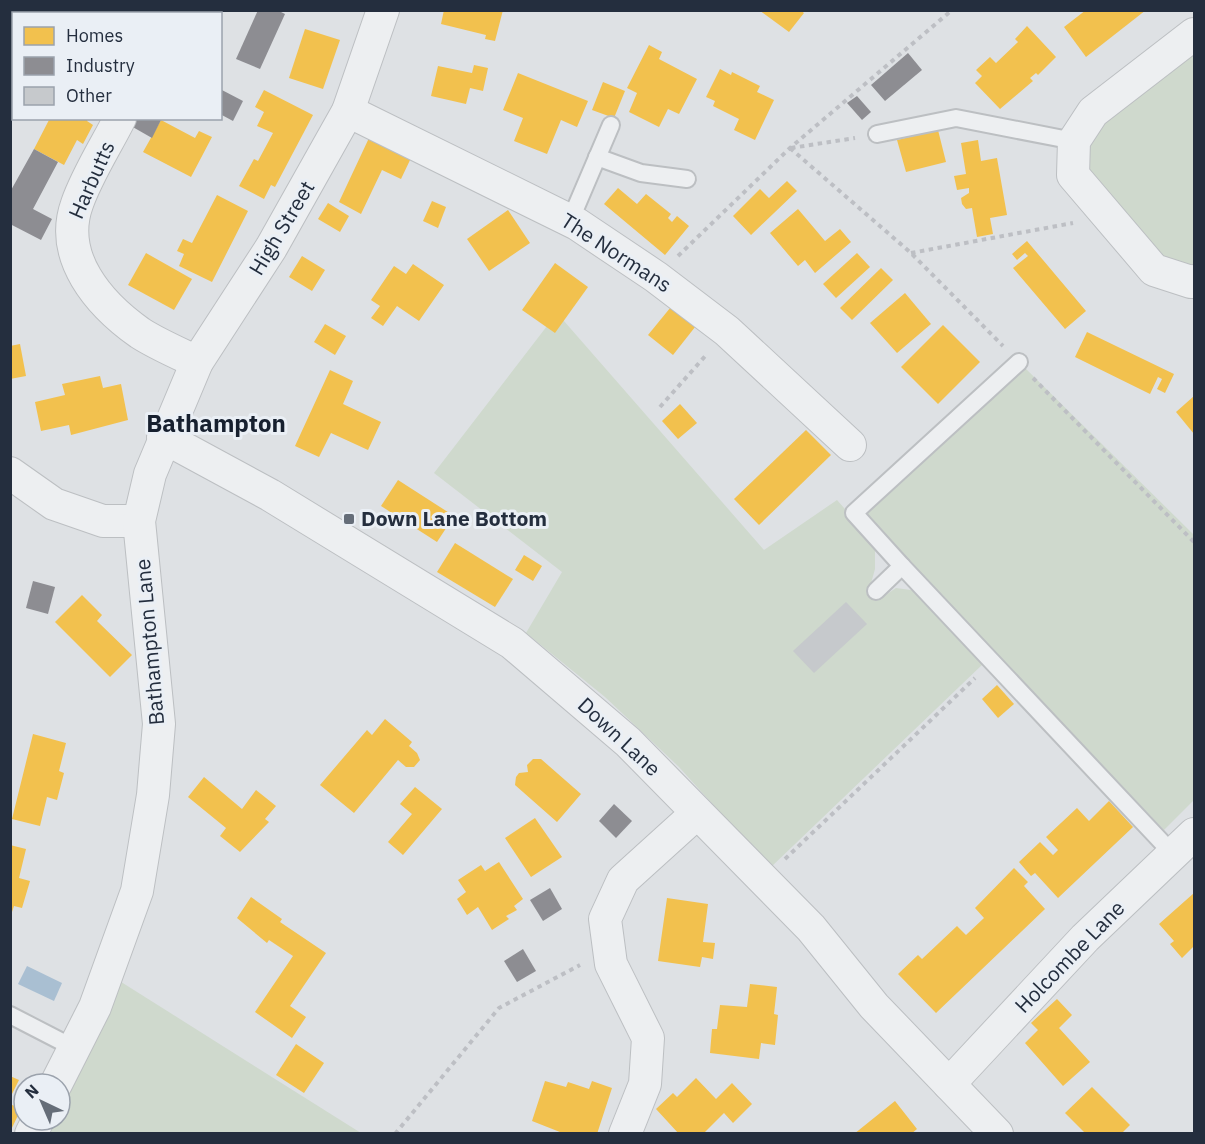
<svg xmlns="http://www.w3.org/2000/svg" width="1205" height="1144" viewBox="0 0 1205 1144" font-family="'IBM Plex Sans',sans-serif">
	<rect width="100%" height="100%" fill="#dee1e4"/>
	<g fill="#cfd9cd">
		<path d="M 1194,50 L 1194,267 L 1161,259 L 1086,170 L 1083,145 L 1102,120 Z"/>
		<path d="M 557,313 L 764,550 L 837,500 L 875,543 L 875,569 L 870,587 L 881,598 L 896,588 L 918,591 L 983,664 L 770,868 L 679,767 L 605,697 L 526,633 L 562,572 L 434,473 Z"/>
		<path d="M 1021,364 L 1194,535 L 1194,800 L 1164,830 L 857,511 Z"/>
		<path d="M 118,980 L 361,1133 L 44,1134 L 51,1120 L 60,1120 L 60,1102 Z"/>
	</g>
	<path fill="#a9bfd2" d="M 27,966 L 62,983 L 54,1001 L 18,984 Z"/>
	<g fill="#f2c14e">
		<path d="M 31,10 L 97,10 L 103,14 L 36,14 Z"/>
		<path d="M 444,10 L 503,10 L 495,41 L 485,39 L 486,35 L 441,24 Z"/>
		<path d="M 759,10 L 800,10 L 804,13 L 789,32 Z"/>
		<path d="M 1086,10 L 1146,10 L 1086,57 L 1064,27 Z"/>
		<path d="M 1027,26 L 1056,57 L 1038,75 L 1036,73 L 1030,78 L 1033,81 L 1000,109 L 975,83 L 982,76 L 976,70 L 990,57 L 996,63 L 1018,42 L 1015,39 Z"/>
		<path d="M 305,29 L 340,40 L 323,89 L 289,78 Z"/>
		<path d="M 649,45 L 662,52 L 659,59 L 697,79 L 679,114 L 668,109 L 659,127 L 629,112 L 637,93 L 627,88 Z"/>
		<path d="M 474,65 L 488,68 L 483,91 L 470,88 L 466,104 L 431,96 L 438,66 L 472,73 Z"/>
		<path d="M 720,69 L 731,75 L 732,72 L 760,86 L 757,92 L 774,100 L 755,140 L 734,130 L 739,119 L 713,106 L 715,101 L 706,97 Z"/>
		<path d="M 518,73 L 588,101 L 577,127 L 561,120 L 547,154 L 514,141 L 523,118 L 503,110 Z"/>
		<path d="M 603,82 L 625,91 L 614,118 L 592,110 Z"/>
		<path d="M 264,90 L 313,115 L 275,187 L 271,185 L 264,199 L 239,186 L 254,159 L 258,161 L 273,133 L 257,126 L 264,112 L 255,107 Z"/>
		<path d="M 50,118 L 88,118 L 87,121 L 93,125 L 83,144 L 77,140 L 64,165 L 34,149 Z"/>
		<path d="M 161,120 L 195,138 L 199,131 L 212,137 L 191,177 L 143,152 Z"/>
		<path d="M 938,130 L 946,162 L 906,172 L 897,140 Z"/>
		<path d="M 369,138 L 411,158 L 401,179 L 382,170 L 361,214 L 339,202 Z"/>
		<path d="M 978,140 L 981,161 L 997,158 L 1007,215 L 990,218 L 993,234 L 977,237 L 972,208 L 966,209 L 962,204 L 961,198 L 969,193 L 969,188 L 957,190 L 954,176 L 966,174 L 961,143 Z"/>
		<path d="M 787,181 L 797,191 L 751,235 L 733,216 L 760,189 L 769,198 Z"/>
		<path d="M 618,188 L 637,204 L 646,194 L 671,214 L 668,218 L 672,222 L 677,216 L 689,226 L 665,255 L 604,204 Z"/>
		<path d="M 217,195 L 248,211 L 212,282 L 179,266 L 184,254 L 177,251 L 183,239 L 192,243 Z"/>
		<path d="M 432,201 L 446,207 L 438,228 L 423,221 Z"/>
		<path d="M 328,203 L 349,216 L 340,232 L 318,219 Z"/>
		<path d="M 798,209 L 825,241 L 840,229 L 851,242 L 815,273 L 805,260 L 798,266 L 770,233 Z"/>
		<path d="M 508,210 L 530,243 L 489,271 L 467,239 Z"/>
		<path d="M 1027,241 L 1086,311 L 1065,329 L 1013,268 L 1028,256 L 1025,253 L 1017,260 L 1012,254 Z"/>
		<path d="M 146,253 L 192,279 L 174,310 L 128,285 Z"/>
		<path d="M 857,253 L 870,267 L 836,298 L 823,284 Z"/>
		<path d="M 302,256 L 325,270 L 312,291 L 289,277 Z"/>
		<path d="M 555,263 L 588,287 L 555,333 L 522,310 Z"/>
		<path d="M 413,264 L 444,285 L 419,321 L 397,306 L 383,326 L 371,318 L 380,306 L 371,300 L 394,266 L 406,274 Z"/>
		<path d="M 881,268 L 893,280 L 852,320 L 840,308 Z"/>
		<path d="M 905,293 L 931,324 L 897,353 L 870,323 Z"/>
		<path d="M 675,302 L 699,322 L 673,355 L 648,335 Z"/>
		<path d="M 325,324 L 346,336 L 335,355 L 314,342 Z"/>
		<path d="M 943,325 L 980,362 L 938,404 L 901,367 Z"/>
		<path d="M 1087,332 L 1174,374 L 1165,393 L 1157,389 L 1162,379 L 1158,377 L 1150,394 L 1075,357 Z"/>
		<path d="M 20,344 L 26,376 L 10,379 L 10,346 Z"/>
		<path d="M 330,370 L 353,381 L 343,404 L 381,422 L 368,450 L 331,433 L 319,457 L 295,446 Z"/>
		<path d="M 100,376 L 103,388 L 121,384 L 128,420 L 71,435 L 69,425 L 41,431 L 35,402 L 65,395 L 62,384 Z"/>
		<path d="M 1194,396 L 1194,434 L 1176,412 Z"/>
		<path d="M 680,404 L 697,423 L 678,439 L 662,421 Z"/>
		<path d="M 806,430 L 831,455 L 759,525 L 734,499 Z"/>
		<path d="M 398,480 L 454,516 L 437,542 L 381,506 Z"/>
		<path d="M 455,543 L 513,579 L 495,607 L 437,572 Z"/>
		<path d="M 524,555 L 542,566 L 533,581 L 515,570 Z"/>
		<path d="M 82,595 L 102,615 L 97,621 L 132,655 L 110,677 L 55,622 Z"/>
		<path d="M 997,685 L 1014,704 L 998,718 L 982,699 Z"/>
		<path d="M 385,719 L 412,742 L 409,746 L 417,753 L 420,760 L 414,767 L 406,767 L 398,760 L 354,813 L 320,785 L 367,730 L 372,735 Z"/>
		<path d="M 33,734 L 66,743 L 59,771 L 64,773 L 57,800 L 47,797 L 40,826 L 12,819 Z"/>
		<path d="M 533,759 L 541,759 L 581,794 L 557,822 L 515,785 L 516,777 L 519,773 L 528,772 L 527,765 Z"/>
		<path d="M 204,777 L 242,809 L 256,790 L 276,806 L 265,819 L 269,822 L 240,852 L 220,836 L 226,828 L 188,797 Z"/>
		<path d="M 415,787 L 442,809 L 403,855 L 388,842 L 412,814 L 400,804 Z"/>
		<path d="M 1109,801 L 1133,827 L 1058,898 L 1035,873 L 1031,876 L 1019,862 L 1040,842 L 1053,855 L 1058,850 L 1046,837 L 1077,808 L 1089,821 Z"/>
		<path d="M 535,818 L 562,857 L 531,877 L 505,838 Z"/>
		<path d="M 10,845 L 26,849 L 19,878 L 30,881 L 22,908 L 14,906 L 11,915 Z"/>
		<path d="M 499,862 L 523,899 L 514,906 L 517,910 L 506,916 L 509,919 L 492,930 L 478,907 L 467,915 L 457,899 L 466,892 L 458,880 L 481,865 L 485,871 Z"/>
		<path d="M 1014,868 L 1028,882 L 1024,886 L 1045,909 L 936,1013 L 898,974 L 918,955 L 922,959 L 957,926 L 966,935 L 984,918 L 975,908 Z"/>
		<path d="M 1194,893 L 1194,946 L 1182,958 L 1170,944 L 1174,941 L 1159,924 Z"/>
		<path d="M 251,897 L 282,919 L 280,922 L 326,953 L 290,1006 L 306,1017 L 292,1038 L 255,1012 L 293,956 L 269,940 L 267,943 L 237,918 Z"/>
		<path d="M 667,898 L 708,904 L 703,942 L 715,943 L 713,959 L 702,957 L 700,967 L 658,961 Z"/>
		<path d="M 750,984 L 777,987 L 774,1014 L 778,1015 L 775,1045 L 761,1043 L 759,1059 L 710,1053 L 712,1029 L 717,1029 L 720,1005 L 747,1007 Z"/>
		<path d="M 1057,999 L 1072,1015 L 1059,1028 L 1090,1062 L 1063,1086 L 1025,1043 L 1038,1030 L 1031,1023 Z"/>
		<path d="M 296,1044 L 324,1063 L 304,1093 L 276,1075 Z"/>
		<path d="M 10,1076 L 19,1080 L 10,1098 Z"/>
		<path d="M 696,1078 L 716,1099 L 732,1083 L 752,1104 L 733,1123 L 724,1113 L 703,1134 L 679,1134 L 656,1109 L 673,1093 L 677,1097 Z"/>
		<path d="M 545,1081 L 566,1087 L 568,1082 L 589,1089 L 592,1081 L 612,1088 L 597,1134 L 565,1134 L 532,1121 Z"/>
		<path d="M 1092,1087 L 1130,1125 L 1121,1134 L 1086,1134 L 1065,1113 Z"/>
		<path d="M 895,1101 L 917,1129 L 911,1134 L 854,1134 Z"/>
		<path d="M 10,1104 L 21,1109 L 10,1132 Z"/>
	</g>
	<g fill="#8d8d92">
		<path d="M 258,10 L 277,10 L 285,14 L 260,69 L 236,59 Z"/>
		<path d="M 908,53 L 922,70 L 885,101 L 871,85 Z"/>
		<path d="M 220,89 L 243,101 L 233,121 L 220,114 Z"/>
		<path d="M 857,96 L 871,112 L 862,120 L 847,103 Z"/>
		<path d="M 135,118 L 162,118 L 152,138 L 131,126 Z"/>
		<path d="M 34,149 L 58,162 L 33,209 L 52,219 L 41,240 L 10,224 L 10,192 Z"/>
		<path d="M 33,581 L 55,587 L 48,614 L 26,608 Z"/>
		<path d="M 614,804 L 632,821 L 616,838 L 599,821 Z"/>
		<path d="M 550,888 L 562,909 L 543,921 L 530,900 Z"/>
		<path d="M 523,949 L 536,971 L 517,982 L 504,961 Z"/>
	</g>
	<path fill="#c6c9cc" d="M 846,602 L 867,624 L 814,673 L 793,651 Z"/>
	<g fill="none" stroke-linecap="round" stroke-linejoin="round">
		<defs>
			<g id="lane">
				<path d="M 877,134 L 956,118 L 1074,141"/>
				<path d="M 597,157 L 641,173 L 687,179"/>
				<path d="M 570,221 L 611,125"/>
				<path d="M 902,566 L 854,513 L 1019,362"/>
				<path d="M 876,591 L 902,566 L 1173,854"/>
				<path d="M 10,1015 L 74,1048"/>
			</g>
			<g id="street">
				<path d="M 174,14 L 175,10"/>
				<path d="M 1194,34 L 1093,112 L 1074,141 L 1073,175 L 1154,270 L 1191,282 L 1194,281"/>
				<path d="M 348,111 L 577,224 L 656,277 L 727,331 L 850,445"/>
				<path d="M 120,118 C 106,146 87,175 77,204 C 58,257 99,304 140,333 C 157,344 178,353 197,362"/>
				<path d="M 163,437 L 270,495 L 512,643 L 628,742 L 811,928 L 874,1006 L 997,1134"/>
				<path d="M 10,473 L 54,504 L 103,521 L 139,521"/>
				<path d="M 56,1084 L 95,1007 L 137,891 L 153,795 L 159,724 L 139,521 L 150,474 L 197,362 L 271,248 L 348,111 L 383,10"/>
				<path d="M 949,1084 L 1085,938 L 1194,834"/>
				<path d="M 31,1134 L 38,1120"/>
				<path d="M 625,1134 L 645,1084 L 648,1038 L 611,964 L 605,919 L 623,880 L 697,813"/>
			</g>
		</defs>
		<use href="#lane" stroke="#bcbfc2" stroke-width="20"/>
		<use href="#street" stroke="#bcbfc2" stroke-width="34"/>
		<g stroke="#bdbfc4" stroke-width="4" stroke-dasharray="4.5 4.5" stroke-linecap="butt">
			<path d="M 790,148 L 911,253 L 1003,346"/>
			<path d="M 791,148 L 855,138"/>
			<path d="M 911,253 L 1073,223"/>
			<path d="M 678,256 L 790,148 L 952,10"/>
			<path d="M 1033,378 L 1194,542"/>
			<path d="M 660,407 L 707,354"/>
			<path d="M 785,859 L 975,678"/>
			<path d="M 395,1134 L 499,1008 L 580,965"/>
		</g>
		<use href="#lane" stroke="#edeff1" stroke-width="16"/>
		<use href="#street" stroke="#edeff1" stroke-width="32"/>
	</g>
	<rect fill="#656d78" stroke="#eaeff5" stroke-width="2" x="343" y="513" width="12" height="12" rx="3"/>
	<g text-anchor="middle" stroke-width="6" stroke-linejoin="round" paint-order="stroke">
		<g font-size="21" fill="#242e3e" stroke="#eaeff5">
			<text transform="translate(92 180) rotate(-66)" y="7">Harbutts</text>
			<text transform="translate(282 228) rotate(-59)" y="7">High Street</text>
			<text transform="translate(616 253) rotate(33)" y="7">The Normans</text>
			<text transform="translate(150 642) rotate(-95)" y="7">Bathampton Lane</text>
			<text transform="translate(619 737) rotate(43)" y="7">Down Lane</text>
			<text transform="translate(1070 957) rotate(-46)" y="7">Holcombe Lane</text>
		</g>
		<g font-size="21" font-weight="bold" fill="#242e3e" stroke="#eaeff5" text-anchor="start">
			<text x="361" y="526">Down Lane Bottom</text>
		</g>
		<g font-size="24" font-weight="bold" fill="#17202f" stroke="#eaeff5">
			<text x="216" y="432">Bathampton</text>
		</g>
	</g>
	<rect width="1205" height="1144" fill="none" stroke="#242e3e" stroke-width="24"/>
	<rect x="12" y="12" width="210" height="108" fill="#eaeff5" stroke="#9ba2ac" stroke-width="1.5"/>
	<rect x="24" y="27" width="30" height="18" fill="#f2c14e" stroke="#9ba2ac" stroke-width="1.5"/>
	<text x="66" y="42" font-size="18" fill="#242e3e">Homes</text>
	<rect x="24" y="57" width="30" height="18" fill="#8d8d92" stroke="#9ba2ac" stroke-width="1.5"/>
	<text x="66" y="72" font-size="18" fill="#242e3e">Industry</text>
	<rect x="24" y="87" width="30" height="18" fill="#c6c9cc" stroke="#9ba2ac" stroke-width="1.5"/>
	<text x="66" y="102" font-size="18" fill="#242e3e">Other</text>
	<g transform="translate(42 1102) rotate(316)"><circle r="28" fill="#eaeff5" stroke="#9ba2ac" stroke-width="1.5"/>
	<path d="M0-4.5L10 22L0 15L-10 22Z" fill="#656d78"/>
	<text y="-9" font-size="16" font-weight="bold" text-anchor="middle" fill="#242e3e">N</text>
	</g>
</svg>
